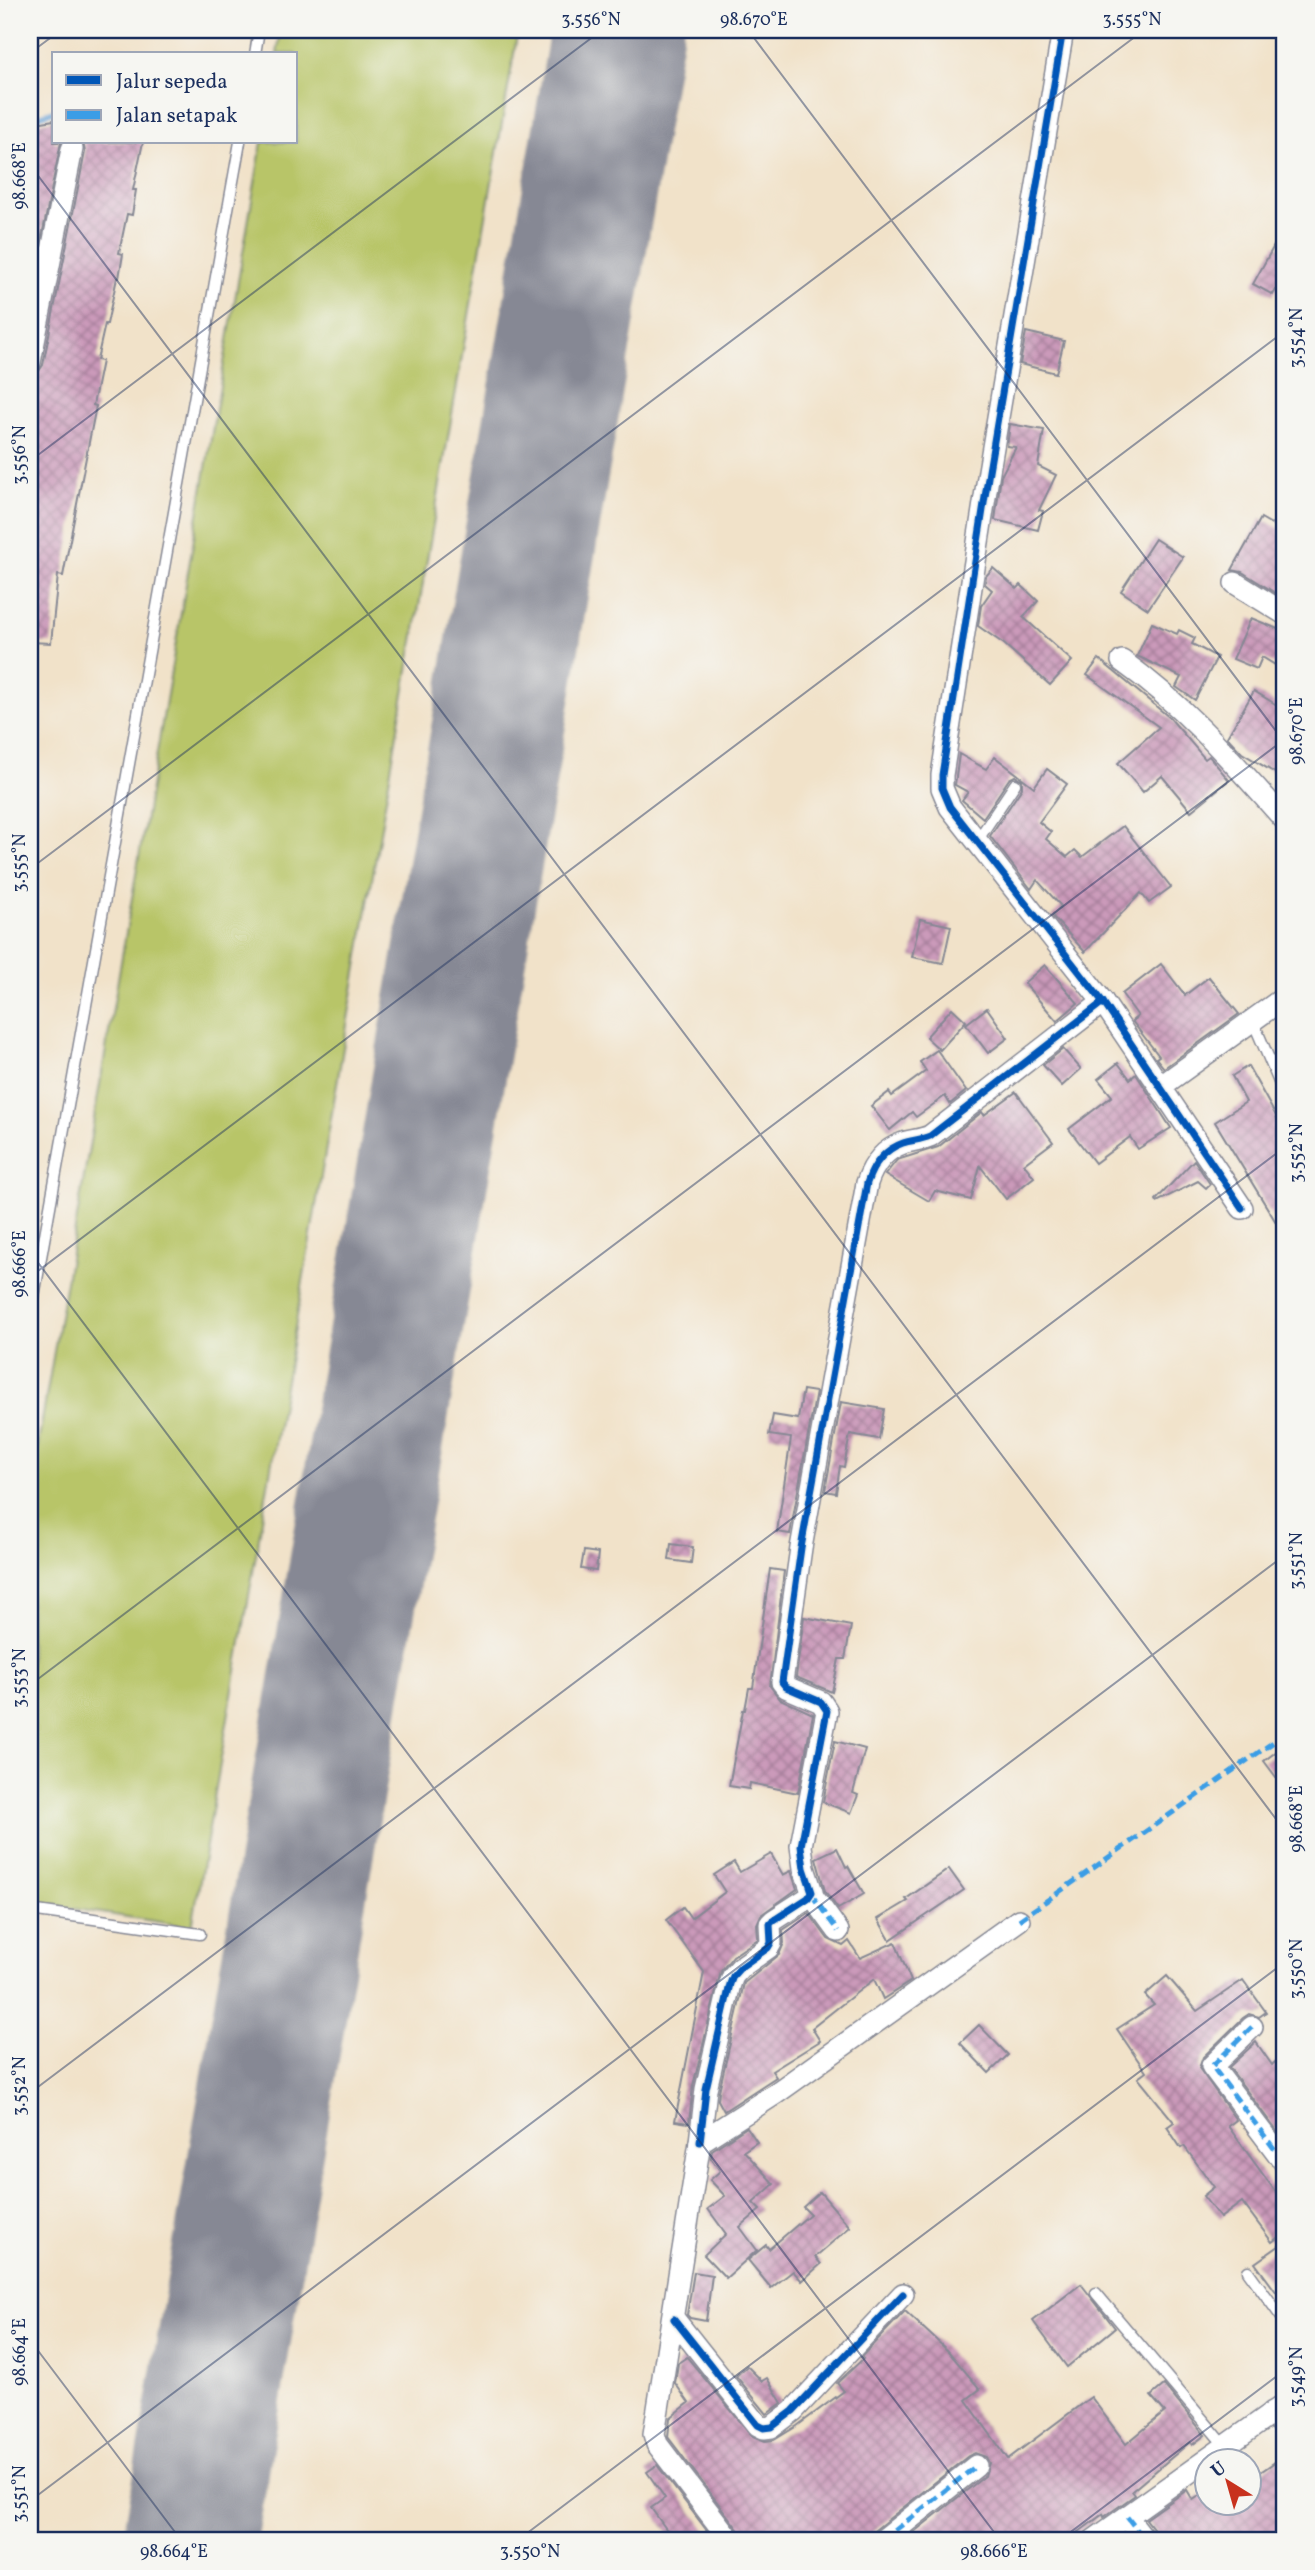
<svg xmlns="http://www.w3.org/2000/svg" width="1315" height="2570" viewBox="0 0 1315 2570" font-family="Vollkorn,serif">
	<defs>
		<pattern id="building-cross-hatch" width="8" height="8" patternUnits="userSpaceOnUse" patternTransform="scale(1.75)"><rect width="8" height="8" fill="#cb9aba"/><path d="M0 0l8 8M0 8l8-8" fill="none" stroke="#a47e9a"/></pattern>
	</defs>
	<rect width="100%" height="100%" fill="#f6f6f2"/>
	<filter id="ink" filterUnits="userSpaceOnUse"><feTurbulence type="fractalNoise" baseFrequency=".0143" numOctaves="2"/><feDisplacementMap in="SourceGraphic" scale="14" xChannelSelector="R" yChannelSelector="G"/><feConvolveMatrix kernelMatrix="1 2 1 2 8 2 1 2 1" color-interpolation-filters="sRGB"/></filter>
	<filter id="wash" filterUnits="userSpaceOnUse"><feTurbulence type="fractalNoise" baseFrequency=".00686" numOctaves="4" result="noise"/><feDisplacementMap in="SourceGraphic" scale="28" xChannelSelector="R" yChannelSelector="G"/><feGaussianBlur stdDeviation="1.57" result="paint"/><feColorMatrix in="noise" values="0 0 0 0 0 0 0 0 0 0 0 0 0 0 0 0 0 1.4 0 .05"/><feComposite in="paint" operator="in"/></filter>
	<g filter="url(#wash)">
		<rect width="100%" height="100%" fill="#f1e2c9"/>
		<path fill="#b8c567" stroke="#6a7a62" stroke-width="2" d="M 281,30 L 518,30 L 192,1927 L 30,1902 L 30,1491 L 262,142 L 296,142 L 296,54 L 277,54 Z"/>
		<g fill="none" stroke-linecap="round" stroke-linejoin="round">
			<path stroke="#649ed3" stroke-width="6" d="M 30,119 L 54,111"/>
			<path stroke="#868894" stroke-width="133" d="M 190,2540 L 617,30"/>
		</g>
		<g id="blocks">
			<g fill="url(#building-cross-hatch)">
				<path d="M 54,120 L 54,142 L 61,142 L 30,295 L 30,124 Z"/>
				<path d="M 83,142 L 143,142 L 133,190 L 136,190 L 132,215 L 127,214 L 119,253 L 123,254 L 119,278 L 117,278 L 107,324 L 105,324 L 97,360 L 102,361 L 93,405 L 96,406 L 63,576 L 58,575 L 51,643 L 30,642 L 30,375 L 39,371 L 43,365 L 85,152 Z"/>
				<path d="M 1275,244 L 1285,250 L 1285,274 L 1273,295 L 1253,284 Z"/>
				<path d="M 1026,332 L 1064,341 L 1056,373 L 1020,364 Z"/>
				<path d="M 1010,424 L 1044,430 L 1038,466 L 1056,475 L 1039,510 L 1043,511 L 1038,530 L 995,520 L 1001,476 L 1016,447 L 1007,446 Z"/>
				<path d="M 1261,518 L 1285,532 L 1285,599 L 1242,572 L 1232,570 Z"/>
				<path d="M 1155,539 L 1183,557 L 1148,609 L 1121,591 Z"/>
				<path d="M 993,568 L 1017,589 L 1021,585 L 1038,601 L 1023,617 L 1072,661 L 1050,685 L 1004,644 L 978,626 L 981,606 L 992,590 L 985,584 L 986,576 Z"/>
				<path d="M 1251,618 L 1285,632 L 1285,671 L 1262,657 L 1257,669 L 1233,659 Z"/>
				<path d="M 1152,623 L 1177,634 L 1179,630 L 1195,638 L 1192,644 L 1217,657 L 1195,700 L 1176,687 L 1181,677 L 1137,656 Z"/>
				<path d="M 1099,659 L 1170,718 L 1205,759 L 1209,756 L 1229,780 L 1191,811 L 1162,776 L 1143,792 L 1118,763 L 1159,727 L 1087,675 Z"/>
				<path d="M 1254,691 L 1285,710 L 1285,779 L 1242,753 L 1227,737 Z"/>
				<path d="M 959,754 L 986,769 L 995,757 L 1034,787 L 1047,769 L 1067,784 L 1039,822 L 1051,832 L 1046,839 L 1067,857 L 1075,850 L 1082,857 L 1123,826 L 1171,887 L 1149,903 L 1141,893 L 1085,952 L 1052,916 L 1061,906 L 1037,880 L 1031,889 L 990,836 L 1022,788 L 1022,780 L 1015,776 L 1009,779 L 983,818 L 962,800 L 968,792 L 955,785 Z"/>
				<path d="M 920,919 L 951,926 L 943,963 L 912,957 Z"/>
				<path d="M 1161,964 L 1185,995 L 1209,977 L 1239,1014 L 1164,1068 L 1156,1058 L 1159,1056 L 1132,1021 L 1138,1016 L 1122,994 Z"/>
				<path d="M 1045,965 L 1078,1003 L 1057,1021 L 1024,983 Z"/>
				<path d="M 952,1008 L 966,1021 L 940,1050 L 926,1037 Z"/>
				<path d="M 987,1008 L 1008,1038 L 988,1053 L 966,1024 Z"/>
				<path d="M 1063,1049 L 1081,1069 L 1062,1086 L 1043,1065 Z"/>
				<path d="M 937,1050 L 966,1091 L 950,1104 L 945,1096 L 916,1117 L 912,1112 L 890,1130 L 871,1106 L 889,1092 L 892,1096 L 926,1071 L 920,1062 Z"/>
				<path d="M 1118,1063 L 1130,1079 L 1136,1074 L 1171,1128 L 1138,1149 L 1130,1137 L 1095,1163 L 1069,1129 L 1112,1096 L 1098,1079 Z"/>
				<path d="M 1248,1066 L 1285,1132 L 1285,1237 L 1215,1122 L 1246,1102 L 1232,1076 Z"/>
				<path d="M 1016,1092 L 1053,1142 L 1024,1164 L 1034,1177 L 1006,1199 L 980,1166 L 971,1200 L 935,1191 L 929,1201 L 885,1175 L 897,1160 L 938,1147 L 982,1112 L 984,1115 Z"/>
				<path d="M 1194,1160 L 1210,1184 L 1206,1188 L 1198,1181 L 1157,1202 L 1156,1200 Z"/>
				<path d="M 803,1390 L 816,1392 L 790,1534 L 777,1532 L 791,1438 L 769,1435 L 773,1415 L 798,1419 Z"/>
				<path d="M 841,1402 L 884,1409 L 879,1439 L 850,1434 L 844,1467 L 840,1466 L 836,1493 L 825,1491 Z"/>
				<path d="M 671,1544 L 693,1547 L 691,1563 L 669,1560 Z"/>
				<path d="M 584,1551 L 598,1553 L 596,1571 L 581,1569 Z"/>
				<path d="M 770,1569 L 784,1571 L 770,1686 L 780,1699 L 813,1714 L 798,1793 L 750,1783 L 749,1789 L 729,1786 L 743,1710 L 745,1710 L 749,1688 L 753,1688 Z"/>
				<path d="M 804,1617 L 851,1626 L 845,1659 L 839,1659 L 832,1692 L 796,1677 Z"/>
				<path d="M 835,1741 L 865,1749 L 853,1793 L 858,1795 L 851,1813 L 823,1802 Z"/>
				<path d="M 1285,1745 L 1285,1789 L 1264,1761 Z"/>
				<path d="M 837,1848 L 846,1867 L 848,1866 L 864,1894 L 838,1909 L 825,1891 L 816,1858 Z"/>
				<path d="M 771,1854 L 783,1875 L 791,1871 L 797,1889 L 761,1915 L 757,1924 L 758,1939 L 733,1956 L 721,1971 L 693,2086 L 689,2123 L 675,2121 L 704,1972 L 666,1920 L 683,1907 L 691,1918 L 725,1892 L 714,1875 L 734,1862 L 740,1872 Z"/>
				<path d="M 949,1869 L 964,1890 L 890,1940 L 878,1919 L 908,1901 L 906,1899 Z"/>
				<path d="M 809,1913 L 828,1939 L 843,1946 L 849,1941 L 860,1958 L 895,1942 L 911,1981 L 883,1999 L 874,1979 L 812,2028 L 820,2041 L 772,2071 L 776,2077 L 724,2111 L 718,2100 L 719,2091 L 744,1983 L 779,1955 L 784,1943 L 783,1930 Z"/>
				<path d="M 1167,1976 L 1197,2011 L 1243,1980 L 1266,2012 L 1259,2017 L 1249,2014 L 1243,2018 L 1203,2057 L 1199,2068 L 1236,2120 L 1228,2126 L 1285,2205 L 1285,2232 L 1272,2242 L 1242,2202 L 1220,2218 L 1203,2196 L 1214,2187 L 1184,2146 L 1181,2148 L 1167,2127 L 1174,2122 L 1138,2078 L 1146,2072 L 1117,2029 L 1154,2005 L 1145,1995 Z"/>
				<path d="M 979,2025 L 1008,2055 L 989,2073 L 960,2043 Z"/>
				<path d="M 1256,2042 L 1272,2065 L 1275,2062 L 1285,2076 L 1285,2142 L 1229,2067 Z"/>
				<path d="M 747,2127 L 757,2142 L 744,2151 L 774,2184 L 753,2203 L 760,2210 L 740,2227 L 757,2250 L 726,2278 L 704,2255 L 726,2234 L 708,2209 L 725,2196 L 710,2180 L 720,2171 L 711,2158 L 712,2150 Z"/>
				<path d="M 820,2192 L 850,2227 L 815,2257 L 821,2264 L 802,2281 L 793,2271 L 771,2288 L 748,2260 L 766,2245 L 769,2249 L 810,2214 L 803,2207 Z"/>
				<path d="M 1279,2246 L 1285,2255 L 1285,2304 L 1255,2263 Z"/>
				<path d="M 694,2272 L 712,2275 L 706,2321 L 690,2318 L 687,2315 Z"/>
				<path d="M 1081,2284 L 1115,2328 L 1067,2367 L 1033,2321 Z"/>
				<path d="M 905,2311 L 948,2351 L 980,2389 L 966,2400 L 1008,2459 L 1091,2397 L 1126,2444 L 1165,2412 L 1151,2396 L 1164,2385 L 1205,2435 L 1192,2445 L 1190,2442 L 1132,2491 L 1135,2495 L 1104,2517 L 1103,2514 L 1068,2540 L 904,2540 L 985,2476 L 989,2463 L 986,2457 L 975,2453 L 968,2456 L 875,2530 L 865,2540 L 743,2540 L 740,2532 L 668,2437 L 670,2418 L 689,2403 L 675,2383 L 678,2363 L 687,2357 L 752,2436 L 765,2441 L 774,2440 L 797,2426 L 844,2391 L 837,2383 L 863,2359 L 861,2357 Z"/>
				<path d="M 747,2366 L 762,2381 L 767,2378 L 782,2403 L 767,2414 L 736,2376 Z"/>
				<path d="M 1285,2455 L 1285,2540 L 1158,2540 L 1156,2532 L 1146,2519 L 1187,2490 L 1193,2500 L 1207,2491 L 1207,2503 L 1249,2503 L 1249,2480 Z"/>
				<path d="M 657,2465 L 714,2540 L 674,2540 L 651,2508 L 665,2498 L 647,2472 Z"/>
			</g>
		</g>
	</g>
	<g filter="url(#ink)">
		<use href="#blocks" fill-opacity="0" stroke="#868894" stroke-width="2"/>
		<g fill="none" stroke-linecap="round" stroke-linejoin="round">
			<defs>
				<g id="service">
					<path d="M 255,54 L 259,30"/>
					<path d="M 977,841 L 1015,784"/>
					<path d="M 1252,1019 L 1285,1096"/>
					<path d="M 30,1319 L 240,142"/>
					<path d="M 30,1910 L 200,1934"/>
					<path d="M 1248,2271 L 1285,2322"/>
					<path d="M 1096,2293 L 1226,2447"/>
				</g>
				<g id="minor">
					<path d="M 1063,30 L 989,471 L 942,775 L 942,788 L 950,807 L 1103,1002 L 1242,1208"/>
					<path d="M 30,362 L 72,149"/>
					<path d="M 1235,583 L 1285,614"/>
					<path d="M 1122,661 C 1185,706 1234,763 1285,820"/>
					<path d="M 1160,1087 L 1285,997"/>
					<path d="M 811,1894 L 838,1931"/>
					<path d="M 1252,2027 L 1212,2066 L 1285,2163"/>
					<path d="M 700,2142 L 706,2089 L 730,1984 L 733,1976 L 741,1967 L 768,1948 L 771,1943 L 770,1924 L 774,1920 L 808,1898 L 812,1892 L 804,1868 L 801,1846 L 827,1711 L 821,1702 L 786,1687 L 782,1682 L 801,1548 L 867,1183 C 873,1165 883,1150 903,1143 C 912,1140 921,1140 930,1136 L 1103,1002"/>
					<path d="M 674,2319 L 758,2425 L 764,2428 L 772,2427 L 793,2411 L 903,2294"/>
					<path d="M 1273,2412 L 1285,2430"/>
					<path d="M 1127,2517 L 1145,2540"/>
					<path d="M 730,2540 L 657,2444 L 654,2434 L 700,2142 L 775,2094 L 1019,1920"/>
					<path d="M 883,2540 L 976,2466"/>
					<path d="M 1094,2540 L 1285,2404"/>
				</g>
			</defs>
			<use href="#service" stroke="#868894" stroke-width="13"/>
			<use href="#minor" stroke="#868894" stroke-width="24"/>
			<use href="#service" stroke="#fff" stroke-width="10"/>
			<use href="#minor" stroke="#fff" stroke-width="21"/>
			<g stroke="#3b9de6" stroke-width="5" stroke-dasharray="10 5" stroke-linecap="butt">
				<path d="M 811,1894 L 838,1931"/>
				<path d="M 1019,1920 L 1285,1734"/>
				<path d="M 1252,2027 L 1212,2066 L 1285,2163"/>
				<path d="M 1273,2412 L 1285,2430"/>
				<path d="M 1127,2517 L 1145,2540"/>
				<path d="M 883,2540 L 976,2466"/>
			</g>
			<defs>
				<g id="cycleway">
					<path d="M 1063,30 L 989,471 L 942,775 L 942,788 L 950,807 L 1103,1002 L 1242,1208"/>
					<path d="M 700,2142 L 706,2089 L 730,1984 L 733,1976 L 741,1967 L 768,1948 L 771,1943 L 770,1924 L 774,1920 L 808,1898 L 812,1892 L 804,1868 L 801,1846 L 827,1711 L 821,1702 L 786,1687 L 782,1682 L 801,1548 L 867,1183 C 873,1165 883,1150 903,1143 C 912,1140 921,1140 930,1136 L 1103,1002"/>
					<path d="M 674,2319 L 758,2425 L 764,2428 L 772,2427 L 793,2411 L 903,2294"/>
				</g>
			</defs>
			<use href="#cycleway" stroke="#f6f6f2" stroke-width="11"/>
			<use href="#cycleway" stroke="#0057b8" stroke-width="7"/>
		</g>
	</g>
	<path fill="none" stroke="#1b2f5e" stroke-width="2" stroke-opacity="0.45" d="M 748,30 L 1285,743M 30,53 L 61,30M 30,165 L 1285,1831M 30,461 L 602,30M 30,869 L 1144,30M 30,1252 L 1000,2540M 30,1277 L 1285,331M 30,1685 L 1285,739M 30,2093 L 1285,1147M 30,2340 L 181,2540M 30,2501 L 1285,1555M 518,2540 L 1285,1962M 1060,2540 L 1285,2370"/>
	<rect width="1315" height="2570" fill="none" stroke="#f6f6f2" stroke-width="77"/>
	<rect x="52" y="52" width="245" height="91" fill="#f6f6f2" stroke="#9ea6b7" stroke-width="2"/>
	<rect x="66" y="75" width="35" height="10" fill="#0057b8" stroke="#9ea6b7" stroke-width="2"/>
	<text x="116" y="88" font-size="21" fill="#1b2f5e">Jalur sepeda</text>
	<rect x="66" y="110" width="35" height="10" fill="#3b9de6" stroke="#9ea6b7" stroke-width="2"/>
	<text x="116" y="122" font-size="21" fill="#1b2f5e">Jalan setapak</text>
	<g transform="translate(1228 2482) rotate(323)"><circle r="33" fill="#f6f6f2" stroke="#9ea6b7" stroke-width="2"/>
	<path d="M0-5L12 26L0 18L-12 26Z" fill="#c8321e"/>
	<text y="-10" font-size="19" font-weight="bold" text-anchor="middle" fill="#1b2f5e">U</text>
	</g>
	<rect x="38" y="38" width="1238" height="2494" fill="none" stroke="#1b2f5e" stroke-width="2.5"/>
	<g font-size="18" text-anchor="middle" fill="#1b2f5e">
		<text x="591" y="25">3.556°N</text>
		<text x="754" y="25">98.670°E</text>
		<text x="1132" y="25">3.555°N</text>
		<text transform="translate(19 176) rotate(-90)" y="6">98.668°E</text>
		<text transform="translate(1296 338) rotate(-90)" y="6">3.554°N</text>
		<text transform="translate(19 455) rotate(-90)" y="6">3.556°N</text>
		<text transform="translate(1296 731) rotate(-90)" y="6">98.670°E</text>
		<text transform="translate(19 863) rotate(-90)" y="6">3.555°N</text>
		<text transform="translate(1296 1153) rotate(-90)" y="6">3.552°N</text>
		<text transform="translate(19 1264) rotate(-90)" y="6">98.666°E</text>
		<text transform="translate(1296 1561) rotate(-90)" y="6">3.551°N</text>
		<text transform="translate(19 1678) rotate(-90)" y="6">3.553°N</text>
		<text transform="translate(1296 1819) rotate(-90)" y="6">98.668°E</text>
		<text transform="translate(1296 1969) rotate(-90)" y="6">3.550°N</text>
		<text transform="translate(19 2086) rotate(-90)" y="6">3.552°N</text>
		<text transform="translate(19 2352) rotate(-90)" y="6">98.664°E</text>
		<text transform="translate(1296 2377) rotate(-90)" y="6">3.549°N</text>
		<text transform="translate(19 2494) rotate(-90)" y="6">3.551°N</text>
		<text x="174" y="2557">98.664°E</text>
		<text x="530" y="2557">3.550°N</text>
		<text x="994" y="2557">98.666°E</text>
	</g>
</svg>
